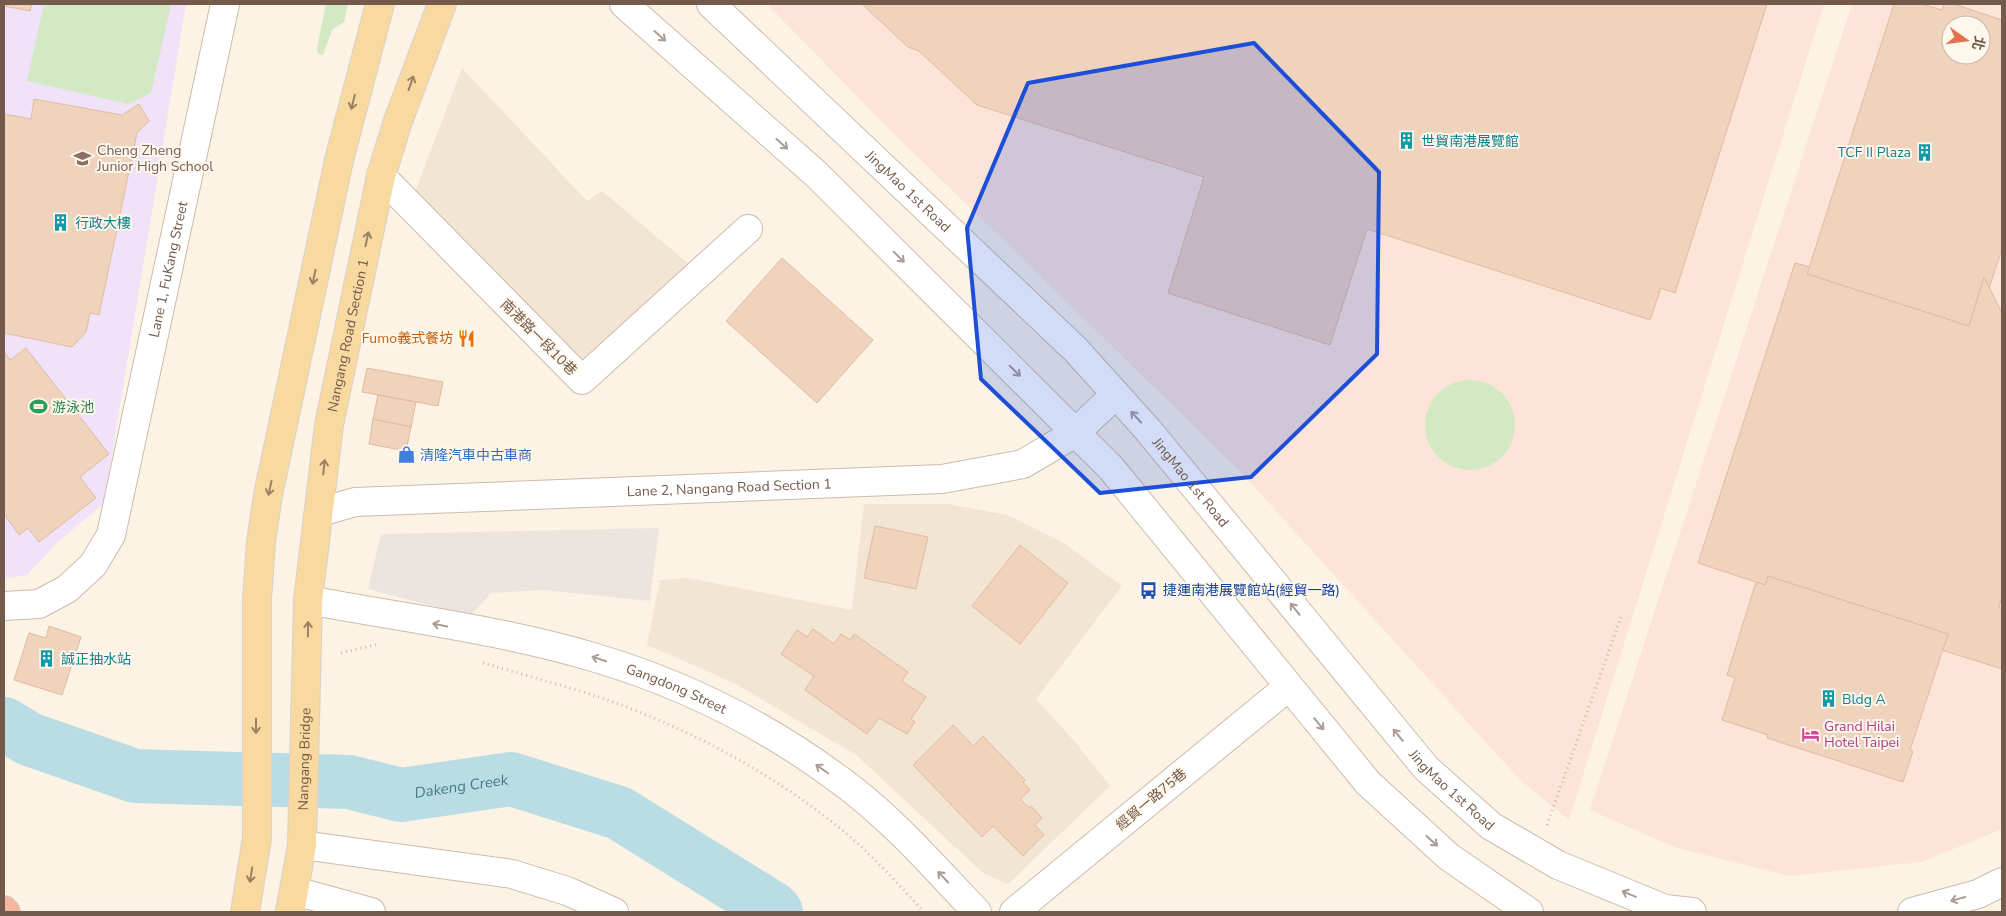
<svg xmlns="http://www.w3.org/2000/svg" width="2006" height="916" viewBox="0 0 2006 916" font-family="'Nunito Sans','Noto Sans TC',sans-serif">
	<rect width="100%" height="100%" fill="#fcf3e5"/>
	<g fill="#f3e5d4">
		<path d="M 462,68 L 587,201 L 602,191 L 689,264 L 595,370 L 499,290 L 412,200 Z"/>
		<path d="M 864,504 L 947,504 L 1008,515 L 1067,545 L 1122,586 L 1036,699 L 1077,744 L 1110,786 L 1008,884 L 983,873 L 856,755 L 734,683 L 647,645 L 660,580 L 688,578 L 852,610 Z"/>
	</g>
	<g fill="#fce4d9" fill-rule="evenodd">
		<path d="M 767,4 L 1824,4 L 1569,820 L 1520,780 L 1238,469 L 885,125 Z"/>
		<path d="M 1852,4 L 2002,4 L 2002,829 L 1922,862 L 1790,876 L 1674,847 L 1590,810 ZM 1951,25 L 1981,25 L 1981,55 L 1951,55 Z"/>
	</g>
	<path fill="#ece5df" d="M 659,528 L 650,601 L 543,590 L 491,593 L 470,616 L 368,589 L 381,534 Z"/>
	<path fill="#f0e2f8" d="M 4,4 L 186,4 L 104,503 L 57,543 L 27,575 L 9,578 L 4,576 Z"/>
	<g fill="#d2e9c4">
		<path d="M 44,4 L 171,4 L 151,93 L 129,104 L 27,81 Z"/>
		<path d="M 326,4 L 348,4 L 344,22 L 332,30 L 323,55 L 318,54 L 317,48 Z"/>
		<circle cx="1470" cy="425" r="45"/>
	</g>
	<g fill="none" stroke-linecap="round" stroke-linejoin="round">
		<path stroke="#badde5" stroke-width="54" id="s1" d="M 4,724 L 29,739 L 135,776 L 349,782 L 401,795 L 511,779 L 619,813 L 772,908 L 776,912"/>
	</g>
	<g fill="#f0d3bd" stroke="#e2ba9e" fill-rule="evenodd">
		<path d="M 4,4 L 32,4 L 30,11 L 4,6 Z"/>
		<path d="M 862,4 L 1767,4 L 1675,293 L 1661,288 L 1650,320 L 1367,229 L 1330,345 L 1168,293 L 1204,177 L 977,105 L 919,51 L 908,47 Z"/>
		<path d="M 1894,4 L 1922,4 L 1942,10 L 1944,4 L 1954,4 L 2002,20 L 2002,249 L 1989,288 L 1984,277 L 1969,326 L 1807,274 ZM 1951,25 L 1981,25 L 1981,55 L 1951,55 Z"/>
		<path d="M 34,99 L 122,115 L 139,104 L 149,121 L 137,133 L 99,315 L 90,313 L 86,332 L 72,347 L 4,333 L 4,114 L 31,119 Z"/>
		<path d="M 782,258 L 873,340 L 817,403 L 726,321 Z"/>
		<path d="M 1795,263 L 1810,267 L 1807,274 L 1969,326 L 1984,277 L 2002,313 L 2002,596 L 1999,607 L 2002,609 L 2002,669 L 1942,650 L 1948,634 L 1768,576 L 1765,585 L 1698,563 Z"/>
		<path d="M 26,348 L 109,454 L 80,477 L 96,498 L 39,542 L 28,528 L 19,535 L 4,514 L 4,351 L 10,360 Z"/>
		<path d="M 367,368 L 443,382 L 438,406 L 362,392 Z"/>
		<path d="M 378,395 L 416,402 L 411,427 L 373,419 Z"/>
		<path d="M 373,419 L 411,427 L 406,451 L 369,444 Z"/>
		<path d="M 875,526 L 928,537 L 916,589 L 864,578 Z"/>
		<path d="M 1020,545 L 1068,583 L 1020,644 L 972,606 Z"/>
		<path d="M 1768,576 L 1948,634 L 1910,750 L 1913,751 L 1903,782 L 1767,738 L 1768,735 L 1722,720 L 1735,678 L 1727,675 L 1756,582 L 1765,585 Z"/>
		<path d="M 49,626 L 81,637 L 62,695 L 14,680 L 29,633 L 46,638 Z"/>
		<path d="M 813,629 L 834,644 L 841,634 L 850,640 L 854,634 L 908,672 L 902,681 L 926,697 L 911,719 L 915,722 L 907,734 L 879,718 L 867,734 L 805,690 L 814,676 L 781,654 L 797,630 L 807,637 Z"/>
		<path d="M 953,725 L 973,746 L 983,736 L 1025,780 L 1023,782 L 1030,790 L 1020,799 L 1029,808 L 1031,806 L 1042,818 L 1035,825 L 1044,835 L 1023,856 L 993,826 L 982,837 L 913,765 Z"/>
	</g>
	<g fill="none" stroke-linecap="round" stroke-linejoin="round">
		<defs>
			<g id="minor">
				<path d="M 624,4 L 816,174 L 1111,468 L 1368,783 L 1449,857 L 1529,912"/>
				<path id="s2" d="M 711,4 L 1076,350 L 1148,430 L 1426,768 L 1491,826 L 1558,865 L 1665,909 L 1692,912"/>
				<path d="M 381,176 L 582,380 L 748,229"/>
				<path id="s3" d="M 320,512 L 355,502 L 942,479 L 1023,464 L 1075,433 L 1115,395"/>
				<path id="s4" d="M 308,600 C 404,618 503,630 596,658 C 687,685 773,729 849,787 C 896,823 936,869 977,912"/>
				<path id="s5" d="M 4,606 L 39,604 L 67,589 L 93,565 L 111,535 L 225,4"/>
				<path d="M 302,845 L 512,874 L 567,891 L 614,912"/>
				<path d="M 295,891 L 371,912"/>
				<path d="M 1014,912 L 1288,687"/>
				<path d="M 1912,912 L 1978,894 L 2002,882"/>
			</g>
			<g id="major">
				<path d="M 245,912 L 257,838 L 257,600 L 261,542 L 268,495 L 339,160 L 380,4"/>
				<path id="s6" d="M 290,912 L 302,845 L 308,600 L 329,425 L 381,176 L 398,121 L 442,4"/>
			</g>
			<path id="highway" d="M 4,910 L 6,912"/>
		</defs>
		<use href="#minor" stroke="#cdbbac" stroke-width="30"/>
		<use href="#major" stroke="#d8d1cd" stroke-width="30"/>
		<use href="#highway" stroke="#d8d1cd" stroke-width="30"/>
		<g stroke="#d5b6a1" stroke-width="3" stroke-dasharray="1 4" stroke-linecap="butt">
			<path d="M 341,653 L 379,644"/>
			<path d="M 483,663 C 521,674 561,685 599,697 C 687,727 775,774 847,834 C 875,858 899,885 924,912"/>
			<path d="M 1547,825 L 1621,617"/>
		</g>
		<use href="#minor" stroke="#fff" stroke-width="28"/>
		<use href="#major" stroke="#f8d99f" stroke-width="28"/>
		<use href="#highway" stroke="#f4b69e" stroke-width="28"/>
	</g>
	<defs><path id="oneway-shaft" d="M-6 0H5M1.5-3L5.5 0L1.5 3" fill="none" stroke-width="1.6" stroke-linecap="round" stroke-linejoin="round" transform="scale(1.25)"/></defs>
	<g stroke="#ac9c93">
		<use href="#oneway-shaft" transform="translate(660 36) rotate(42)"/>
		<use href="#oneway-shaft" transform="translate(782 144) rotate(42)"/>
		<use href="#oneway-shaft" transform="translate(899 257) rotate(45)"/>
		<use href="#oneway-shaft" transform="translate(1015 371) rotate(45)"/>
		<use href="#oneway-shaft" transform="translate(1136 417) rotate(-133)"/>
		<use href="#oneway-shaft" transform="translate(1295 609) rotate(-129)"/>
		<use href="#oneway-shaft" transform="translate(440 625) rotate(-169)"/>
		<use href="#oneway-shaft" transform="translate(599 659) rotate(-162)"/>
		<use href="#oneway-shaft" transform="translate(1319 724) rotate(51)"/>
		<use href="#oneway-shaft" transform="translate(1398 735) rotate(-129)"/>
		<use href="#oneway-shaft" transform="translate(822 769) rotate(-145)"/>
		<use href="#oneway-shaft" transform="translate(1432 841) rotate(42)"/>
		<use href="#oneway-shaft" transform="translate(943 877) rotate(-133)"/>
		<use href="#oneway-shaft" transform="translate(1629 894) rotate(-157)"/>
		<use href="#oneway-shaft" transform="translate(1958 899) rotate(165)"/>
	</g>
	<g stroke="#9c8064">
		<use href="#oneway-shaft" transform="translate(411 83) rotate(-71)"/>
		<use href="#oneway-shaft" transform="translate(353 102) rotate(104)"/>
		<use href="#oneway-shaft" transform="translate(367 239) rotate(-78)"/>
		<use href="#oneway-shaft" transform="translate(314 277) rotate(102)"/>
		<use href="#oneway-shaft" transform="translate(324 467) rotate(-84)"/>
		<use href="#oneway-shaft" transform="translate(270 488) rotate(102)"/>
		<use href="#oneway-shaft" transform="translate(308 629) rotate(-89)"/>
		<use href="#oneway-shaft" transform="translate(256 726) rotate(90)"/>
		<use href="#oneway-shaft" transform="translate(251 875) rotate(99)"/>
	</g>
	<path fill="#1d4ed8" fill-opacity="0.2" stroke="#1d4ed8" stroke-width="4" stroke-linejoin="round" d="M 1254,43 L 1379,172 L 1377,354 L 1251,477 L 1100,493 L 981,379 L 967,228 L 1028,83 Z"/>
	<defs>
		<symbol id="building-bare" viewBox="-9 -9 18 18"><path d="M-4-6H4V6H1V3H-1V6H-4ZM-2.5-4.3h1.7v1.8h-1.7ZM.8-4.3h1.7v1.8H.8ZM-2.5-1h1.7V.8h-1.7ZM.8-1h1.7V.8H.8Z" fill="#0f9aa8" stroke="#fef7eb" stroke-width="2.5" paint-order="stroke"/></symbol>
		<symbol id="school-bare" viewBox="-9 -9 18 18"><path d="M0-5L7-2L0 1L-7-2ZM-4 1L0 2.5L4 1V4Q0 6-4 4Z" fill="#8d6e63" stroke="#fef7eb" stroke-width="2.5" paint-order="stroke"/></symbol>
		<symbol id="restaurant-bare" viewBox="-9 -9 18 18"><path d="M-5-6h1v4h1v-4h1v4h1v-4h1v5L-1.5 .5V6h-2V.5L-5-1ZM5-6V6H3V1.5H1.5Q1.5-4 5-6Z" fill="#e8710a" stroke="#fef7eb" stroke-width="2.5" paint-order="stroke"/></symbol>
		<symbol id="stadium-bare" viewBox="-9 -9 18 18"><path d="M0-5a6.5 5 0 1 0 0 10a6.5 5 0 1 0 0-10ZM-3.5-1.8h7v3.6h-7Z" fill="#2e9e5b" stroke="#fef7eb" stroke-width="2.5" paint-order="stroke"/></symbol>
		<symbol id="shop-bare" viewBox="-9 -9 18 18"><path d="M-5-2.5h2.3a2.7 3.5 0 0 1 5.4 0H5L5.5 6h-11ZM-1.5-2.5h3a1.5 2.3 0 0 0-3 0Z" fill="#3f7fe0" stroke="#fef7eb" stroke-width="2.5" paint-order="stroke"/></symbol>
		<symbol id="bus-bare" viewBox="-9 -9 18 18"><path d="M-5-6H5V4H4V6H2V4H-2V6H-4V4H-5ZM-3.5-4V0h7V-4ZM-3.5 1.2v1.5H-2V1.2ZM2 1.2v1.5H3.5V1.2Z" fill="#1a4fb4" stroke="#fef7eb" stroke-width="2.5" paint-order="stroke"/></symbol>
		<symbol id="hotel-bare" viewBox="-9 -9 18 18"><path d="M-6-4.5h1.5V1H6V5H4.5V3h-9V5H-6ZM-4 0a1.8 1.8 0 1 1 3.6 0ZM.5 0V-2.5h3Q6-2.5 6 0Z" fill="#d1479c" stroke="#fef7eb" stroke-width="2.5" paint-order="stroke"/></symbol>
	</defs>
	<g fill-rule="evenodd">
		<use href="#building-bare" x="1394" y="128" width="25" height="25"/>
		<use href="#building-bare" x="1912" y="140" width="25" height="25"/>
		<use href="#school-bare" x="70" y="146" width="25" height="25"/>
		<use href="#building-bare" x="48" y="210" width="25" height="25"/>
		<use href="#restaurant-bare" x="454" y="326" width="25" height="25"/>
		<use href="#stadium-bare" x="26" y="394" width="25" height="25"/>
		<use href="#shop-bare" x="394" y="442" width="25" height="25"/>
		<use href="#bus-bare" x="1136" y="578" width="25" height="25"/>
		<use href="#building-bare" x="34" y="646" width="25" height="25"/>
		<use href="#building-bare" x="1816" y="686" width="25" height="25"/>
		<use href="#hotel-bare" x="1798" y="722" width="25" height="25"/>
	</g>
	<g text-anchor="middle" stroke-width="4" stroke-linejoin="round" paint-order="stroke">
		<g font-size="14" fill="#0d838f" stroke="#fef7eb" text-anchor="start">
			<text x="1421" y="146">世貿南港展覽館</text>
			<text x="1911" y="157" text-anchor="end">TCF II Plaza</text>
			<text x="75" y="228">行政大樓</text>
			<text x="61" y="664">誠正抽水站</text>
			<text x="1842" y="704">Bldg A</text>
		</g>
		<g font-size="14" fill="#785e54" stroke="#fef7eb" text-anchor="start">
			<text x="97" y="155">Cheng Zheng<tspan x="97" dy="16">Junior High School</tspan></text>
		</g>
		<g font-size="14" fill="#745a4b" stroke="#fef7eb">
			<text dy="5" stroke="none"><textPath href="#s2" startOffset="272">JingMao 1st Road</textPath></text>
			<text dy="5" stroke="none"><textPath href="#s5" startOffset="409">Lane 1, FuKang Street</textPath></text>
			<text dy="5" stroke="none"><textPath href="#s6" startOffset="581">Nangang Road Section 1</textPath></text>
			<text transform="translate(539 337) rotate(45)" y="5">南港路一段10巷</text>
			<text dy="5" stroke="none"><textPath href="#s2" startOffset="678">JingMao 1st Road</textPath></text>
			<text dy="5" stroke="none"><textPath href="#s3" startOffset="411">Lane 2, Nangang Road Section 1</textPath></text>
			<text dy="5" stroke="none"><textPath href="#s4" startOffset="380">Gangdong Street</textPath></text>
			<text dy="5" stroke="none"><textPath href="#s6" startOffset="154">Nangang Bridge</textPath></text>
			<text dy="5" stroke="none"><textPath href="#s2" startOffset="1082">JingMao 1st Road</textPath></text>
			<text transform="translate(1151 799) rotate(-40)" y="5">經貿一路75巷</text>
		</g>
		<g font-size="14" fill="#c56008" stroke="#fef7eb" text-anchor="end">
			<text x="453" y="343">Fumo義式餐坊</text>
		</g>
		<g font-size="14" fill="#27864d" stroke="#fef7eb" text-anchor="start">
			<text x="52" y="412">游泳池</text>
		</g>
		<g font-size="14" fill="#366cbe" stroke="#fef7eb" text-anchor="start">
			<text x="420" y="460">清隆汽車中古車商</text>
		</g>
		<g font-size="14" fill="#164399" stroke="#fef7eb" text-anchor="start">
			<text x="1163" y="595">捷運南港展覽館站(經貿一路)</text>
		</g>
		<g font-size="14" fill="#b23c85" stroke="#fef7eb" text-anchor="start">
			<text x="1824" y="731">Grand Hilai<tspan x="1824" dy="16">Hotel Taipei</tspan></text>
		</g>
		<g font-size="15" font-style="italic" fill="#457a86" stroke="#fef7eb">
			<text dy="5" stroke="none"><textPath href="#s1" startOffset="470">Dakeng Creek</textPath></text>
		</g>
	</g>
	<rect width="2006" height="916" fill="none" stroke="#745a4b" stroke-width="10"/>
	<g transform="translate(1966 40) rotate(104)"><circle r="24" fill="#fef7eb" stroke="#c7b8ab"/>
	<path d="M0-4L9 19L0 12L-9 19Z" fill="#e2724e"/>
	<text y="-8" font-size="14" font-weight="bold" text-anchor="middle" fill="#745a4b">北</text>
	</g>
</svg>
